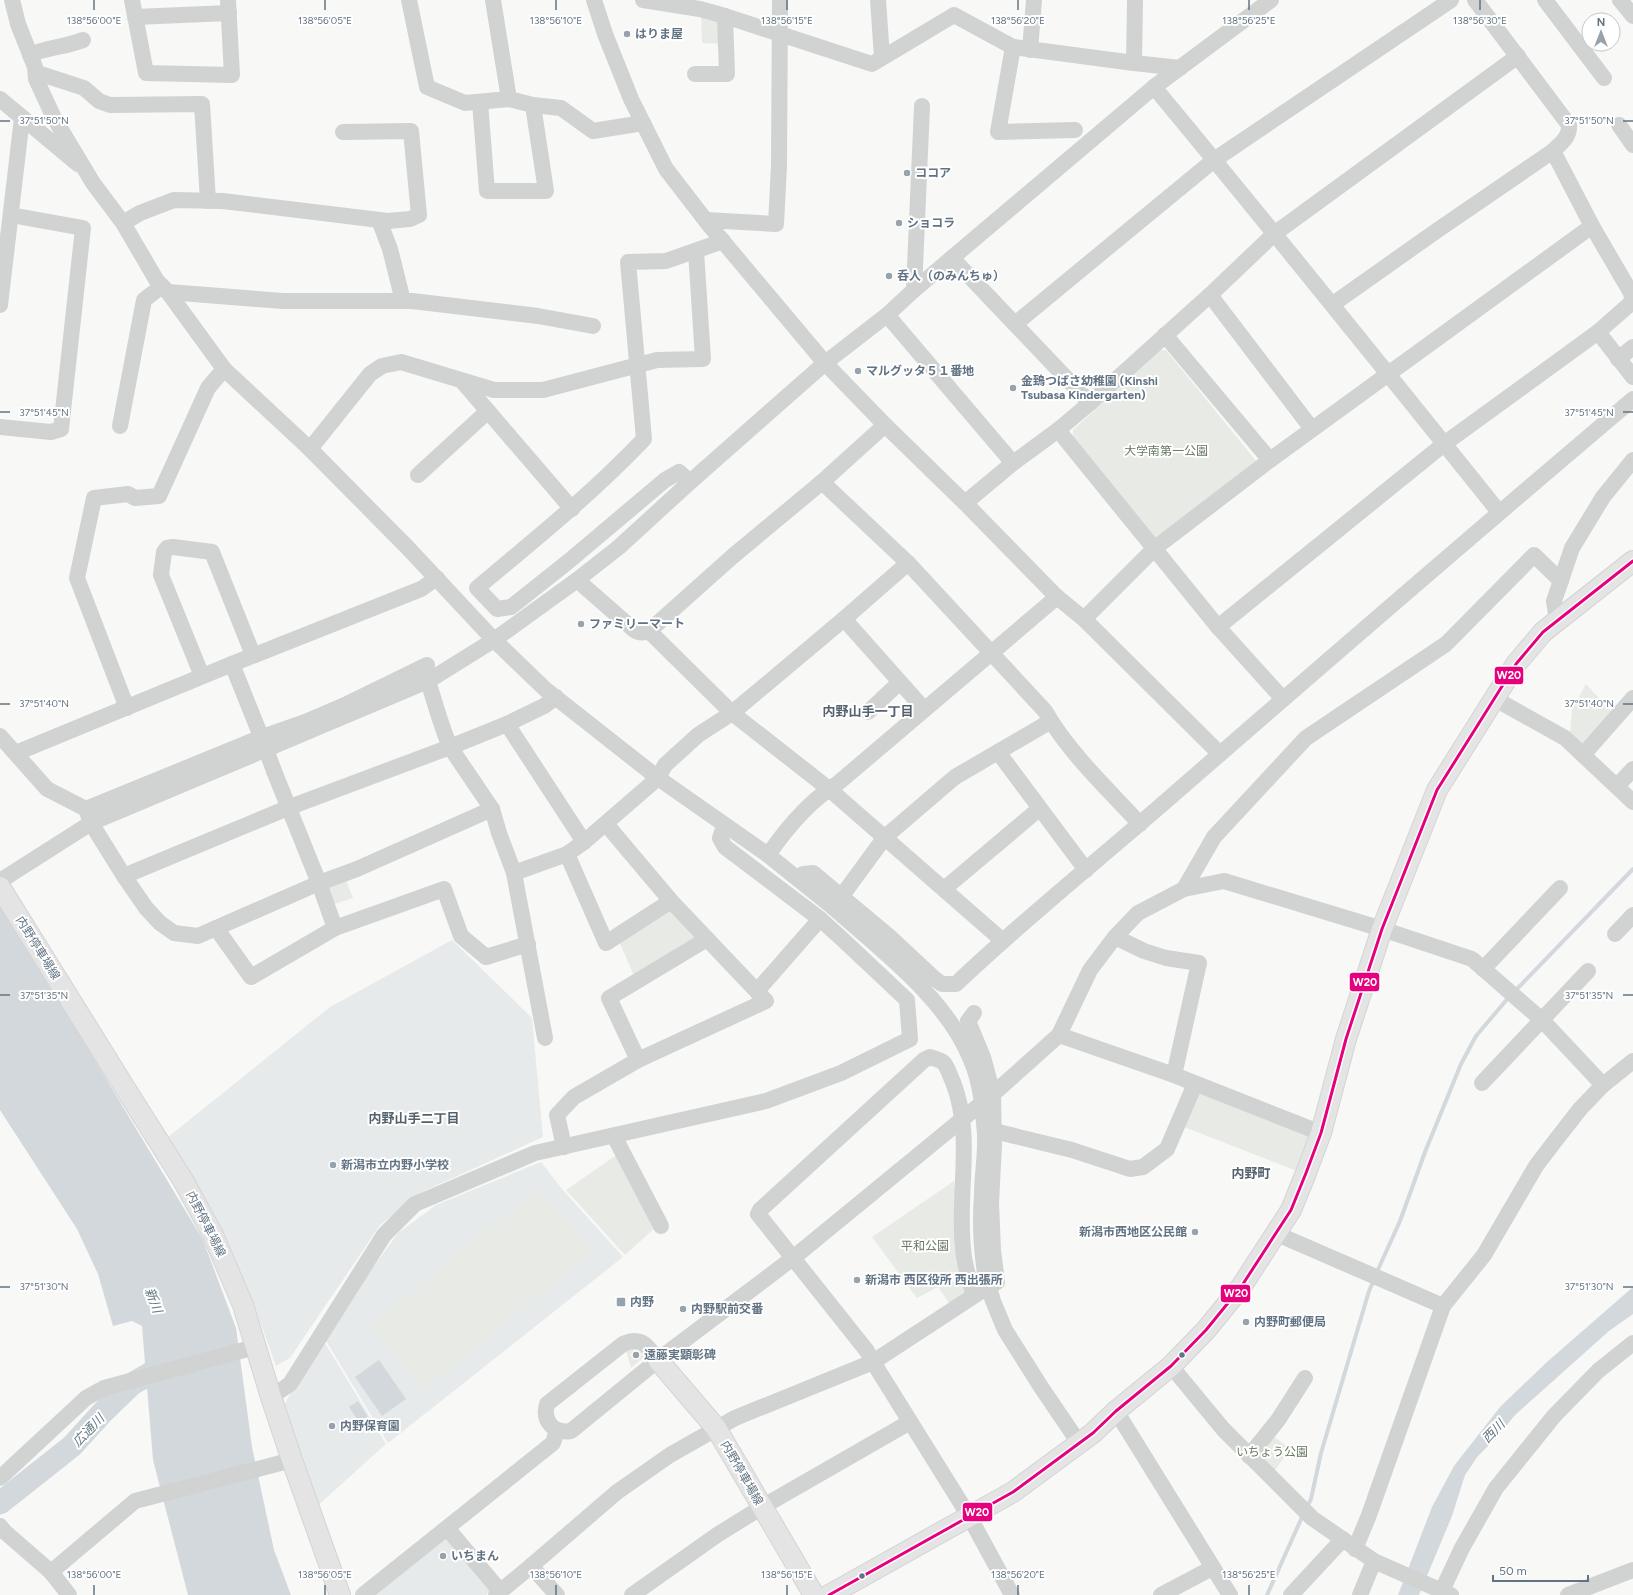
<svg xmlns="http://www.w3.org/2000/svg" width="1633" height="1595" viewBox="0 0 1633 1595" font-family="Figtree,'Noto Sans JP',sans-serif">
	<rect width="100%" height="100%" fill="#f8f8f7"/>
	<g fill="#e7eaea">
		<path d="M 452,940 L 532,1018 L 543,1137 L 422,1192 L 380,1225 L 290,1358 L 276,1366 L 247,1286 L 168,1137 L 330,1007 Z"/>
		<path d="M 541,1162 L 562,1189 L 623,1257 L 388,1443 L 323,1336 L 398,1233 L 436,1205 Z"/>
		<path d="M 322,1338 L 386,1444 L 316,1507 L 283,1407 Z"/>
		<path d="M 448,1535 L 490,1591 L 486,1595 L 371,1595 Z"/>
	</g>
	<g fill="#e8ebe5">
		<path d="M 701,12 L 723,18 L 724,44 L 702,43 Z"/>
		<path d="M 1160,350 L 1166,350 L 1257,462 L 1156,538 L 1073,437 L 1073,430 Z"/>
		<path d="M 1586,684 L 1614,714 L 1582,745 L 1570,734 L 1572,710 Z"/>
		<path d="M 346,880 L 353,898 L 332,905 L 326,888 Z"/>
		<path d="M 671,907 L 700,938 L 635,978 L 619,941 Z"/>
		<path d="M 1195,1085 L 1319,1133 L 1302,1173 L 1179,1125 Z"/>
		<path d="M 618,1154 L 657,1226 L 625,1255 L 566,1190 Z"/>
		<path d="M 954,1181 L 969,1294 L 951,1306 L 938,1287 L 917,1298 L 872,1237 Z"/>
		<path d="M 539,1188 L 592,1252 L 424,1389 L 371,1325 Z"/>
		<path d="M 635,1347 L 650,1352 L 631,1368 L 626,1351 Z"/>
		<path d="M 1271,1434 L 1290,1449 L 1273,1473 L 1258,1460 L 1258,1449 Z"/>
	</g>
	<g fill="#d2d8dc">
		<path d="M 0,906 L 13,924 L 203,1240 L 236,1328 L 252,1447 L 274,1550 L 291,1595 L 188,1595 L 153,1460 L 142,1326 L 132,1321 L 113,1326 L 98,1274 L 77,1229 L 0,1110 Z"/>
		<path d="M 1633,1287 L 1633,1314 L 1609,1331 L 1515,1415 L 1497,1437 L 1478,1456 L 1465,1475 L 1452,1516 L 1419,1595 L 1398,1595 L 1432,1507 L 1454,1466 L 1500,1407 L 1547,1362 Z"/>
		<path d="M 379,1360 L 406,1399 L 382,1416 L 355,1377 Z"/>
		<path d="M 358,1401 L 368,1417 L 359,1422 L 349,1407 Z"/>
	</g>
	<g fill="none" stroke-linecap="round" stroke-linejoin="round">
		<g stroke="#d2d8dc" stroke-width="4">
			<path d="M 1514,992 L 1633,869"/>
			<path d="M 1376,1274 L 1400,1221 L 1425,1152 L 1461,1064 L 1476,1036 L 1509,997"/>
			<path d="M 1307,1507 L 1311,1499 L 1321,1453 L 1369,1291 L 1374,1280"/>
			<path d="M 1267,1595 L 1303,1515"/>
		</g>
		<path stroke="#d2d8dc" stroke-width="23" d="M 0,1503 L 72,1446 L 102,1413 L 132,1384 L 151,1373"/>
		<defs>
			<g id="major">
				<path d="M 0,887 L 125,1088 L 183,1180 L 213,1235 L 243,1305 L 271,1397 L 292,1460 L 340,1595"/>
				<path d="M 658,1360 L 716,1428 L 814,1595"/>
				<path d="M 829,1595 L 1013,1492 L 1093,1433 L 1116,1411 L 1171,1366 L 1206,1330 L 1241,1287 L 1291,1210 L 1306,1173 L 1321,1133 L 1346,1039 L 1382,929 L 1437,790 L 1516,664 L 1543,632 L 1633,561"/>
			</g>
		</defs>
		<use href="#major" stroke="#d3d4d5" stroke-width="22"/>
		<g stroke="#d1d2d2" stroke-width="16">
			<path d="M 12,0 L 18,24 L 35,67 L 36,79 L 54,118 L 93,183 L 123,223 L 157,281 L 168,292 L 224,369 L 310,449 L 408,548 L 494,640 L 545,689 L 658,778 L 768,855 L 834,908"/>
			<path d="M 132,0 L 146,73 L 232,75 L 228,0"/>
			<path d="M 409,0 L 427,87 L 465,103 L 509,99 L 493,0"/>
			<path d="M 643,0 L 700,9 L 725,16 L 872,64 L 954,15 L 1013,47 L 1134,63 L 1180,68"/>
			<path d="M 878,0 L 882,57"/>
			<path d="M 1545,0 L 1604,78"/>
			<path d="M 1620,0 L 1633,16"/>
			<path d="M 135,17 L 229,13"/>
			<path d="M 1013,47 L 998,132 L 1075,130"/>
			<path d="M 1030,50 L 1034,0"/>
			<path d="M 30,55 C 47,47 66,47 83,40"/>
			<path d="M 1134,63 L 1135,0"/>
			<path d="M 36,74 L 41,74 L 84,88 L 99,101 L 110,105 L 202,104 L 208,201"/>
			<path d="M 695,74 L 727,74 L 725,16"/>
			<path d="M 1154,87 C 1271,228 1385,370 1499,512"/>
			<path d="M 0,99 L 78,164"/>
			<path d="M 509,99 L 533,105 L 561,108 L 593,131 L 643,123"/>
			<path d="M 480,102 L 487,191 L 546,191 L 533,105"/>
			<path d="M 1619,125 L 1633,145"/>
			<path d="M 1553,151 L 1592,226 L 1631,293 L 1632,299 L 1631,303 L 1598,332 L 1633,377"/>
			<path d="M 379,220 L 390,249 L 403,301"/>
			<path d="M 706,220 L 776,224 L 779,165 L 780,0"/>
			<path d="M 123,223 L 140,213 L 174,200 L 223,201 L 388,221 L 410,219 L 419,215 L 411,131 L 343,132"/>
			<path d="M 952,258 L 1090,403"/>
			<path d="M 914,290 L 922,106"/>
			<path d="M 168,292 L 283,301 L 412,301 L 538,316 L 593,326"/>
			<path d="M 1210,295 L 1312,429"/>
			<path d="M 1333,304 L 1432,234 L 1553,151 C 1561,143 1570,137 1569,125 L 1475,0"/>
			<path d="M 0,305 L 22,118"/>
			<path d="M 887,315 L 1013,463"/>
			<path d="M 1015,324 L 1214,160 L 1451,0"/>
			<path d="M 1165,335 L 1270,460"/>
			<path d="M 1618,359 L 1633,347"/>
			<path d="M 462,381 L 572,509"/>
			<path d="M 120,426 L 144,300 L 162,286"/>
			<path d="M 0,427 L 51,432 L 61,429 L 83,228 L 11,215"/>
			<path d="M 1058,430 L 1218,627 L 1283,699"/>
			<path d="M 310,449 L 370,374 L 382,366 L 401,362 L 494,390 L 543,390 L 657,360 L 703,359 L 696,251"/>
			<path d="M 418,475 L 488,411"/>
			<path d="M 690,482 L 679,472 L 665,480 L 569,561 L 511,607 L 497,609 L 477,588 C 534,540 593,493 644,439 L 628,262 L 666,261 L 723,241"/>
			<path d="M 822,482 L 908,563 L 1045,711 C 1069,753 1107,788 1140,824"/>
			<path d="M 965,503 L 1013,463 L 1058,430 L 1090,403 L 1210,295 L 1274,234 L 1518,56"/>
			<path d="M 577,580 L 633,629 C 638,633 642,634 649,631 L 733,556 L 822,482 L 885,425"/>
			<path d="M 844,619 L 924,709"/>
			<path d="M 1084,619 L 1155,548 L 1270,460 L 1592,226"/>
			<path d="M 1557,621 L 1554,601 L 1572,548 L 1603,497 L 1633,460"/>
			<path d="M 1218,627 L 1444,444 L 1598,332"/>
			<path d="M 649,631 L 732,713 L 829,789 L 1003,941"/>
			<path d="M 232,664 L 264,744"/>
			<path d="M 202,676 L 161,575 L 164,552 L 167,548 L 173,547 L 212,552 L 253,655"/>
			<path d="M 428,681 C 435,703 441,726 450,747 L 492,809 L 499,833 L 514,873 L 545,1038"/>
			<path d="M 1495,699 L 1565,738 L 1633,802"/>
			<path d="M 127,708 L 77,578 L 94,498 L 128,494 L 135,498 L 159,496 L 208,388 L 224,369"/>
			<path d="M 868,712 L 900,682"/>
			<path d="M 507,724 L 584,842"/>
			<path d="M 0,736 L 47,789 L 86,809 L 91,823 L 124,876 L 146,908 L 160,923 L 174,933 L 198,936 L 319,883 L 357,869 L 492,809"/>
			<path d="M 998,752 L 1086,870"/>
			<path d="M 16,753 L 232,664 L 421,589 L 437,578"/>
			<path d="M 1220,754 L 1084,619 L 1057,597 L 965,503 L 885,425 L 825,363 L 887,315 L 914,290 L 1154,87 L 1271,0"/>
			<path d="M 1583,755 L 1633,698"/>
			<path d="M 1617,786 L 1633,769"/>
			<path d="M 86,809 L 262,737 L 305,722 L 347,704 L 427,665"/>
			<path d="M 567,854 L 606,943 L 671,901"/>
			<path d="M 768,855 C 786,829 809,801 837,784 L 1057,597"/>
			<path d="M 514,873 L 567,854 L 584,842 L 658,778 L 665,765 L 698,735 L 732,713 L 844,619 L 908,563"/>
			<path d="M 124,876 L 290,807 L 450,747 L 507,724 L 544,706 L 556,697"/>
			<path d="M 799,879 L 803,874 L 813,873 L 891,938 L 935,979 L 942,984 L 956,984 C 1023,920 1096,862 1166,801 C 1321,666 1476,532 1633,399"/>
			<path d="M 0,881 L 91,823 L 428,681 L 494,640 L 577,580 L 619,547 L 690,482 L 825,363 L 710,226 L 666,169 L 631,99 L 605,34 L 594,0"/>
			<path d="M 944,889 L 1039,809"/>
			<path d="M 1184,889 L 1214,837 L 1306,738 L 1446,644 L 1534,555 L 1561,581"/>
			<path d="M 841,897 L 885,837 L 955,777 L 1051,721"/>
			<path d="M 216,928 L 251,977 L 335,928 L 319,883 L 274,771"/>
			<path d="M 335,928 L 444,889 L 461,936 L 486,957 L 528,944"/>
			<path d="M 1615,934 L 1633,915"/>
			<path d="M 1115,937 L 1144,951 L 1166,958 L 1199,963 L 1174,1075"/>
			<path d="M 1483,969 L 1560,888"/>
			<path d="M 757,991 L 820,919"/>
			<path d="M 1059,1035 L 1174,1075 L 1321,1133"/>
			<path d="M 638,1060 L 609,998 L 707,939"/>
			<path d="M 1482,1083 L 1588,971"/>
			<path d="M 994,1131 L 1072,1150 L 1130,1169 L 1143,1167 L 1167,1149 L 1195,1084"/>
			<path d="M 614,1136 L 661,1226"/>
			<path d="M 564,1147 L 557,1115 L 574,1097 L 638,1060 L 766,1001 L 671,901 L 606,824"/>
			<path d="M 1277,1234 L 1443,1306"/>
			<path d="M 986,1277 L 993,1301 L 1005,1330 L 1041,1387 L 1079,1443"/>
			<path d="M 974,1295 C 969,1280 964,1264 963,1248 C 957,1192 974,1136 953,1082 C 950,1076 948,1068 944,1063 C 941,1060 934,1059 930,1057 L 924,1060 L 760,1210 L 758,1214 L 867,1351 L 873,1362 L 969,1516 L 1012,1595"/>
			<path d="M 658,1360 C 648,1347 642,1335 623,1344 L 547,1404 C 542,1421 554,1434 571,1431 L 658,1360 L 793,1258 L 993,1094 L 1059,1035 L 1090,970 L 1115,937 L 1138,913 L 1184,889 L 1224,881 L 1382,929 L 1472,959 L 1542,1020 L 1603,1085"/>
			<path d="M 1171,1366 L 1223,1429 L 1312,1518 L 1374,1561 L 1451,1595"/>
			<path d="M 271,1397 L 290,1384 L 384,1235 L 415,1204 L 535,1153 L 766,1101 L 841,1073 L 910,1039 L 907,1000 L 840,937 L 820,919 L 725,847 L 720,838 L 724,826"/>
			<path d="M 1116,1411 L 1230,1595"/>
			<path d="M 1249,1456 L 1278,1420 L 1305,1378"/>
			<path d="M 0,1478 L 86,1398 L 104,1388 L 255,1347"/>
			<path d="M 0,1526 L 5,1532 L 51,1572 L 69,1595"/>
			<path d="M 447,1528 L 500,1591"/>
			<path d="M 1355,1549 L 1369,1515 L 1443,1306 L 1484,1255 L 1536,1166 L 1555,1141 L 1580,1109 L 1603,1085 L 1633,1061"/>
			<path d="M 531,1566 L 557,1595"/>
			<path d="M 51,1572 L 135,1501 L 292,1460"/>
			<path d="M 363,1595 L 553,1443 L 557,1430"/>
			<path d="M 496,1595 L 531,1566 L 617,1492 L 670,1455 L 735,1418 L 873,1362 L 989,1286 L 997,1282 L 993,1250 L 991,1203 L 994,1145 L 993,1094 L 983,1057 L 968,1021 L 974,1013"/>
			<path d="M 632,1595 L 717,1535 L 762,1507 L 910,1422"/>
			<path d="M 1161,1595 L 1212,1568"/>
			<path d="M 1291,1595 L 1343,1539"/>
			<path d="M 1360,1595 L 1374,1561"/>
			<path d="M 1440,1595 L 1462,1548 L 1496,1488 L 1554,1416 L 1598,1371 L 1633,1343"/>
			<path d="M 1568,1595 L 1633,1570"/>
		</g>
		<use href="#major" stroke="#e3e4e3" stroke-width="20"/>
		<g stroke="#d1d2d2" stroke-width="16">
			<path d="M 264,744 L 274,771"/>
			<path d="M 834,908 C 882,951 947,999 971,1060 C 981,1083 983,1109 985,1134 C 986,1154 982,1175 982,1195 C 980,1221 981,1247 985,1273"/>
		</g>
		<defs>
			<path id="bus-1" d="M 829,1595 L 1013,1492 L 1093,1433 L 1116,1411 L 1171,1366 L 1206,1330 L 1241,1287 L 1291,1210 L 1306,1173 L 1321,1133 L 1346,1039 L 1382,929 L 1437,790 L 1516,664 L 1543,632 L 1633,561"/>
		</defs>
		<use href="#bus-1" stroke="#fff" stroke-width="6"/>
		<use href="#bus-1" stroke="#e5007d" stroke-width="3"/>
	</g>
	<path fill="none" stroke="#627484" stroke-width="1.5" d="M 94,0 L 94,10M 325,0 L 325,10M 556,0 L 556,10M 787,0 L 787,10M 1018,0 L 1018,10M 1249,0 L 1249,10M 1480,0 L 1480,10M 0,121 L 10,121M 1623,121 L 1633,121M 0,412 L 10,412M 1623,412 L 1633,412M 0,704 L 10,704M 1623,704 L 1633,704M 0,995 L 10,995M 1623,995 L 1633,995M 0,1287 L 10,1287M 1623,1287 L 1633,1287M 94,1585 L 94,1595M 325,1585 L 325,1595M 556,1585 L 556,1595M 787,1585 L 787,1595M 1018,1585 L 1018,1595M 1249,1585 L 1249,1595"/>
	<g fill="#96a2ac" stroke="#fff" stroke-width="1.5">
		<circle cx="627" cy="34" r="4"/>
		<circle cx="907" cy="173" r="4"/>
		<circle cx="899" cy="223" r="4"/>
		<circle cx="889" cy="276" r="4"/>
		<circle cx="858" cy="371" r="4"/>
		<circle cx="1013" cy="388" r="4"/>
		<circle cx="581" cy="624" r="4"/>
		<circle cx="333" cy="1165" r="4"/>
		<circle cx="1195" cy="1232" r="4"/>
		<circle cx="857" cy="1280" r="4"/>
		<rect x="616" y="1297" width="10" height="10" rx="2"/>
		<circle cx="683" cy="1309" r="4"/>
		<circle cx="1246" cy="1322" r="4"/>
		<circle cx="636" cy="1355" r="4"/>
		<circle cx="332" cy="1426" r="4"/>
		<circle cx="443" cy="1556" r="4"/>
	</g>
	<g fill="#627484" stroke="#fff" stroke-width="1.5">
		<circle cx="1182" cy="1355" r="3.5"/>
		<circle cx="862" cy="1576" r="3.5"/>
	</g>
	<g text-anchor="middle" stroke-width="4" stroke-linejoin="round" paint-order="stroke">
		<g font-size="12" font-weight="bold" fill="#627484" stroke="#fff" text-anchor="start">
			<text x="635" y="38">はりま屋</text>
			<text x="915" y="177">ココア</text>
			<text x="907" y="227">ショコラ</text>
			<text x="897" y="280">呑人（のみんちゅ）</text>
			<text x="866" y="375">マルグッタ５１番地</text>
			<text x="1021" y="385">金鵄つばさ幼稚園 (Kinshi<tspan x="1021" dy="14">Tsubasa Kindergarten)</tspan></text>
			<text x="589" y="628">ファミリーマート</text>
			<text x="341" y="1169">新潟市立内野小学校</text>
			<text x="1187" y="1236" text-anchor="end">新潟市西地区公民館</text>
			<text x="865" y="1284">新潟市 西区役所 西出張所</text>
			<text x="630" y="1306">内野</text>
			<text x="691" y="1313">内野駅前交番</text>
			<text x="1254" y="1326">内野町郵便局</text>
			<text x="644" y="1359">遠藤実顕彰碑</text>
			<text x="340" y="1430">内野保育園</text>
			<text x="451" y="1560">いちまん</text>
		</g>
		<g font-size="12" fill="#667a61" stroke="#fff">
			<text x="1166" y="455">大学南第一公園</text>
			<text x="925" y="1250">平和公園</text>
			<text x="1272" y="1456">いちょう公園</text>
		</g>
		<g font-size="12" fill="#627484" stroke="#fff">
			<text transform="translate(38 948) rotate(58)" y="4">内野停車場線</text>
			<text transform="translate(206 1224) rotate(63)" y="4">内野停車場線</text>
			<text transform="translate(742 1473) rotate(60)" y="4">内野停車場線</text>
		</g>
		<g font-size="13" font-weight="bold" fill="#54626e" stroke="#fff">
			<text x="868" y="716">内野山手一丁目</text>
			<text x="414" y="1123">内野山手二丁目</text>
			<text x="1251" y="1178">内野町</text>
		</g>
		<g font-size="13" font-style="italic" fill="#627a85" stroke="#fff">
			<text transform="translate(154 1300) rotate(69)" y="5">新川</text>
			<text transform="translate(88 1430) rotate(-46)" y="5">広通川</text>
			<text transform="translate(1493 1431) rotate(-46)" y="5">西川</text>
		</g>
	</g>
	<g font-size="10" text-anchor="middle" fill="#627484" stroke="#fff" stroke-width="4" stroke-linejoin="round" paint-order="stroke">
		<text x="94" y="24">138°56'00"E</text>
		<text x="325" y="24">138°56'05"E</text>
		<text x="556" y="24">138°56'10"E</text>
		<text x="787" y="24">138°56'15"E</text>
		<text x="1018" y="24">138°56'20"E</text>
		<text x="1249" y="24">138°56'25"E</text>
		<text x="1480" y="24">138°56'30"E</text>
		<text x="44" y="124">37°51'50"N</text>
		<text x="1589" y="124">37°51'50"N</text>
		<text x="44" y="416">37°51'45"N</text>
		<text x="1589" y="416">37°51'45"N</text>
		<text x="44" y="707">37°51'40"N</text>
		<text x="1589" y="707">37°51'40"N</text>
		<text x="44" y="999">37°51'35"N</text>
		<text x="1589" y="999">37°51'35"N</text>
		<text x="44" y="1290">37°51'30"N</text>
		<text x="1589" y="1290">37°51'30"N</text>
		<text x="94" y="1578">138°56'00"E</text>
		<text x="325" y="1578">138°56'05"E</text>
		<text x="556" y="1578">138°56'10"E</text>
		<text x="787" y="1578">138°56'15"E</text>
		<text x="1018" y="1578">138°56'20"E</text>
		<text x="1249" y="1578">138°56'25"E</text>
	</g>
	<g stroke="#fff" stroke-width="1.5">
		<rect x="1494" y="666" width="30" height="19" rx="4" fill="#e5007d"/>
		<rect x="1349" y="972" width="31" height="20" rx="4" fill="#e5007d"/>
		<rect x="1220" y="1284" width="31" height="19" rx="4" fill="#e5007d"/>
		<rect x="962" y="1502" width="31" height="20" rx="4" fill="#e5007d"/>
	</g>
	<g font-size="11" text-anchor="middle" font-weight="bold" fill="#fff">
		<text x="1509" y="679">W20</text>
		<text x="1365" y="986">W20</text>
		<text x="1236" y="1297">W20</text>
		<text x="977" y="1516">W20</text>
	</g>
	<g transform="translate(1601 32)"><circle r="19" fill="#ffffff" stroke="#c0c7ce"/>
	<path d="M0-3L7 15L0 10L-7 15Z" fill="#96a2ac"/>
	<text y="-6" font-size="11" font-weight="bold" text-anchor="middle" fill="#627484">N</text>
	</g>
	<path d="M1493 1575v6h95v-6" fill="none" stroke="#627484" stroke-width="2"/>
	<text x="1499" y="1575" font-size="12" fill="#627484" stroke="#ffffff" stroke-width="3" paint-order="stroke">50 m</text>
</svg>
